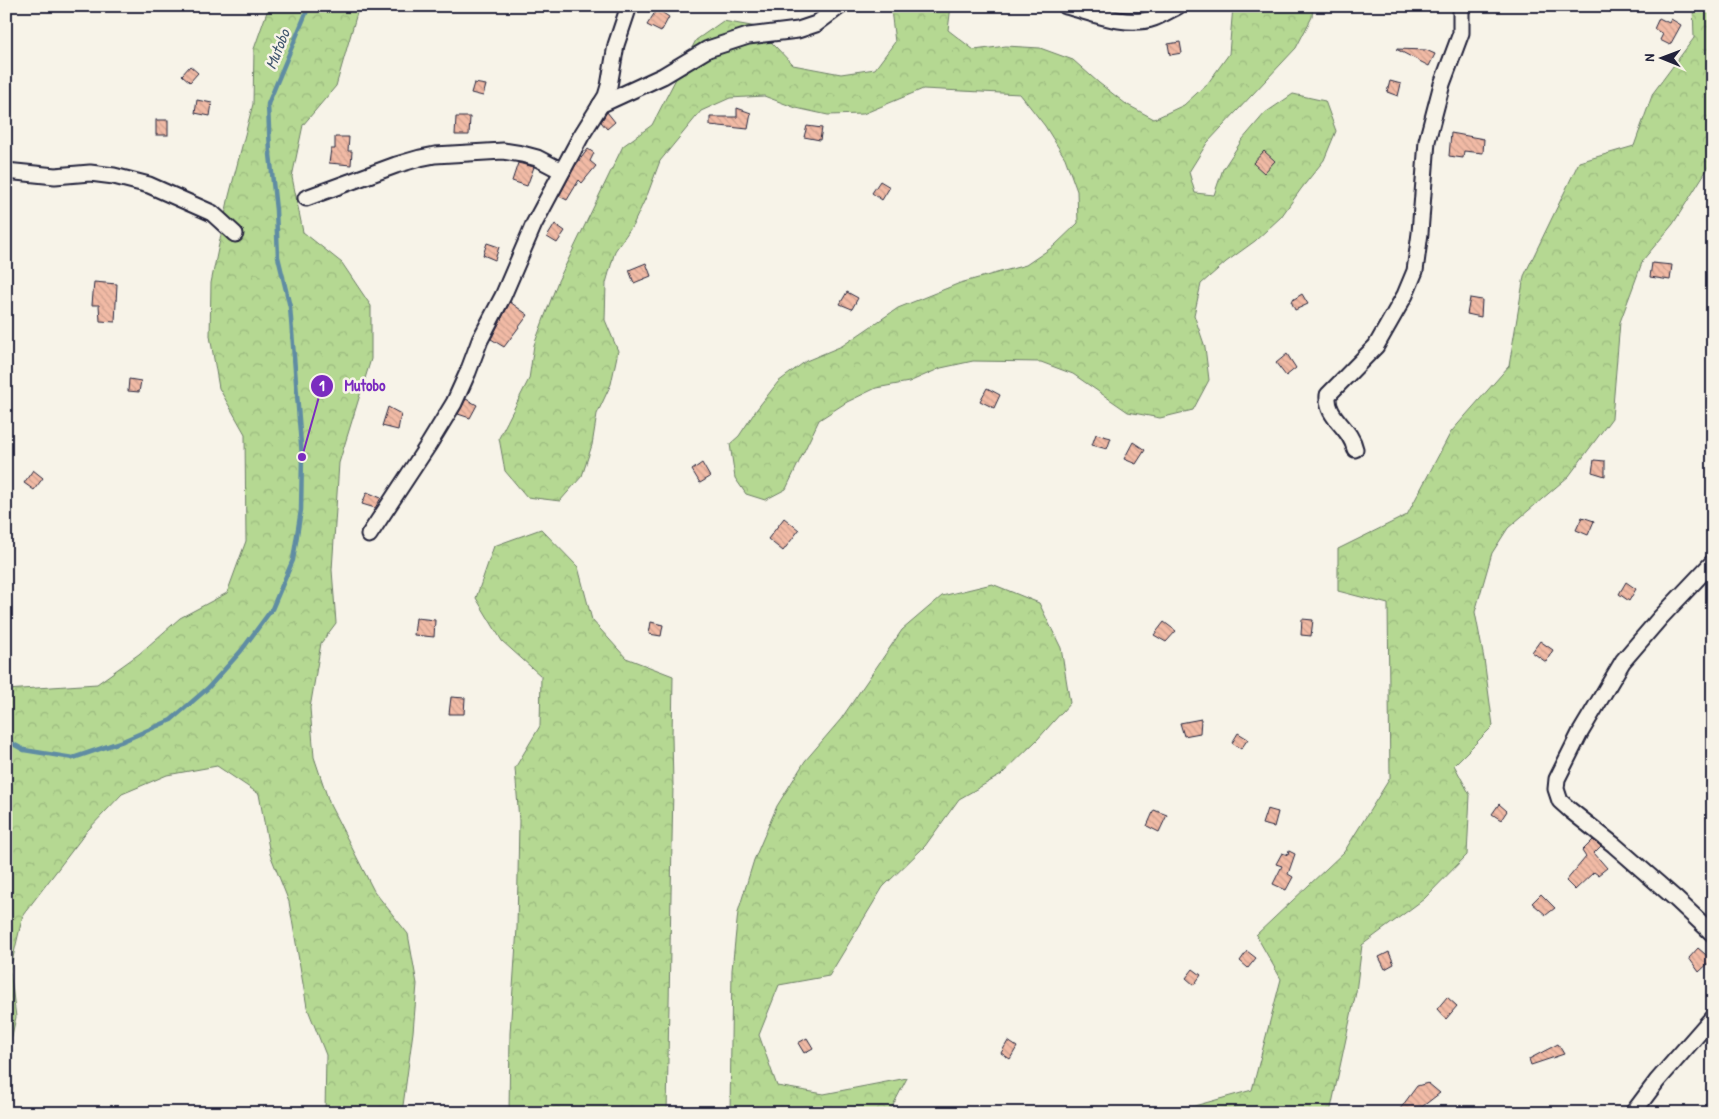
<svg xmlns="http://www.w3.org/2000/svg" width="1719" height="1119" viewBox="0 0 1719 1119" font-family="'Patrick Hand',sans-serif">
	<defs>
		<pattern id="forest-crowns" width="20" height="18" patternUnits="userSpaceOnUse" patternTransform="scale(1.25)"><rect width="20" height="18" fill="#b5d892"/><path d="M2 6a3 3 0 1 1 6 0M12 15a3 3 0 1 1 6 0" fill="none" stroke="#9bb97f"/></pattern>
		<pattern id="building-back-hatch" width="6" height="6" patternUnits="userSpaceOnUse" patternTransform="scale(1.25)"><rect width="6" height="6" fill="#f1baa5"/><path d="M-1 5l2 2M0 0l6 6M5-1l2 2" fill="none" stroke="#cea08f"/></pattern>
	</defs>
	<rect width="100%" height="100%" fill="#f7f3e8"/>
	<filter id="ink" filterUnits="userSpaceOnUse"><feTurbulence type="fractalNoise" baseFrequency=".02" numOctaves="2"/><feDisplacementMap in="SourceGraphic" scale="10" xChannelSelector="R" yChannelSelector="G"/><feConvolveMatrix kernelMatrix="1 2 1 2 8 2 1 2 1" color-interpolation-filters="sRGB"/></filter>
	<g filter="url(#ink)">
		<g fill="url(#forest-crowns)" stroke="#6c7d66">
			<path d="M 269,6 L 359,6 L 336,86 L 303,125 L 292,177 L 303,232 L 342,263 L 371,306 L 371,359 L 339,463 L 332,570 L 336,623 L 321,643 L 310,708 L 314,757 L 330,805 L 374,891 L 408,934 L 417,984 L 413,1032 L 402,1113 L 325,1113 L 326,1055 L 307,1007 L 289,902 L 270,854 L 259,794 L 217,766 L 167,775 L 122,794 L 87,831 L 23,915 L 10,970 L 16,1017 L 6,1064 L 6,690 L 97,684 L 139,654 L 180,618 L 227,593 L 246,541 L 245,434 L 219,388 L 210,336 L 211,283 L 229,196 L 253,104 L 254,49 Z"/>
			<path d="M 845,6 L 951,6 L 948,30 L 974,50 L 1006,46 L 1040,48 L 1073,60 L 1099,83 L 1126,104 L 1154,119 L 1184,105 L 1208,83 L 1229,54 L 1233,6 L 1313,6 L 1312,17 L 1296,48 L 1207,143 L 1189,172 L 1195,193 L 1214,195 L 1223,169 L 1242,140 L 1265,113 L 1293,94 L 1325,101 L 1336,131 L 1324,160 L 1301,189 L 1281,217 L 1255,241 L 1226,262 L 1201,284 L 1194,315 L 1205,347 L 1209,380 L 1193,410 L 1160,418 L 1128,412 L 1073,374 L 1041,362 L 973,361 L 941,368 L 909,382 L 876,388 L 847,402 L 819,420 L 786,489 L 765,500 L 746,494 L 735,478 L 730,444 L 739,436 L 757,409 L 778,382 L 806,361 L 842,346 L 898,308 L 960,283 L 1026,265 L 1054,246 L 1078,223 L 1077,191 L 1065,158 L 1045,126 L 1020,94 L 923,89 L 863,114 L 828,115 L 796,108 L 764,96 L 730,98 L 701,111 L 660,161 L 648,193 L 633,225 L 615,251 L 606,283 L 605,320 L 618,351 L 611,384 L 597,414 L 592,445 L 582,476 L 560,501 L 527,497 L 505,471 L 499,438 L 529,379 L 534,345 L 558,281 L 623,146 L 652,125 L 696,40 L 723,21 L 757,27 L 793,65 L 841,74 L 875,69 L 895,42 L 891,10 L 859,11 Z"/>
			<path d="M 1693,6 L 1713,6 L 1713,160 L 1673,224 L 1643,260 L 1620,322 L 1612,418 L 1569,476 L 1508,528 L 1492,553 L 1475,612 L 1484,659 L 1493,726 L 1454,765 L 1470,795 L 1467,855 L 1424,899 L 1362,945 L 1356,992 L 1330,1113 L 1169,1113 L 1252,1090 L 1281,979 L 1256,935 L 1344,852 L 1390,778 L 1388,604 L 1338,591 L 1338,549 L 1407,515 L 1451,432 L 1509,366 L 1524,276 L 1579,162 L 1634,146 L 1653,93 L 1694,38 Z"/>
			<path d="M 541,529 L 578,567 L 592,620 L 626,658 L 673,676 L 672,736 L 673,786 L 667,1113 L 509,1113 L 510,1033 L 517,928 L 519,821 L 515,768 L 540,726 L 541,676 L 502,641 L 476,598 L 494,546 Z"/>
			<path d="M 992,584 L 1039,603 L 1061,648 L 1070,703 L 1037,740 L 1001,775 L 959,799 L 925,846 L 883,887 L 829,976 L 779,985 L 759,1035 L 777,1086 L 824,1094 L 907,1078 L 889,1113 L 730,1113 L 732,970 L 738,912 L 754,860 L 777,806 L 805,761 L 841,719 L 902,630 L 942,596 Z"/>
		</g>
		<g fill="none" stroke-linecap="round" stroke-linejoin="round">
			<path stroke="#5f8ca3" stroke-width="4.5" d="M 6,740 L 24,750 L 73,758 L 123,741 L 171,720 L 208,688 L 241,651 L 272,609 L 293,560 L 301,510 L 302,457 L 290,307 L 278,257 L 276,210 L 270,154 L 268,104 L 309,6"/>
		</g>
		<g fill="url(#building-back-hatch)" stroke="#22223b">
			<path d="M 657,9 L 669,17 L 661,32 L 647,25 Z"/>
			<path d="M 1659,18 L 1669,23 L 1671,19 L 1681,25 L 1670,45 L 1660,40 L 1663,34 L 1654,29 Z"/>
			<path d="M 1180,42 L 1182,53 L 1170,55 L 1168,44 Z"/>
			<path d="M 1396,49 L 1426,50 L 1435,54 L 1429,66 Z"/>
			<path d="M 190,66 L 198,73 L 190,82 L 182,75 Z"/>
			<path d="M 1390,81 L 1401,84 L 1398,96 L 1387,92 Z"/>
			<path d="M 474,83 L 486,85 L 483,96 L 471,93 Z"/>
			<path d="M 197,100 L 212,103 L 210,116 L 195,113 Z"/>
			<path d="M 737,108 L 751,113 L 748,129 L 710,125 L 710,117 L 737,117 Z"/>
			<path d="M 607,112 L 615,122 L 607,129 L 601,122 Z"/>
			<path d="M 456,117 L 470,117 L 469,135 L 455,135 Z"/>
			<rect x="156" y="120" width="12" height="15"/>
			<path d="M 807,126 L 822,128 L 820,140 L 804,137 Z"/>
			<path d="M 1451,133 L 1484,139 L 1483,153 L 1464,151 L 1463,158 L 1449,156 Z"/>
			<path d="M 335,137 L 349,137 L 348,151 L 352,151 L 351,165 L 329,163 L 331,149 L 335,149 Z"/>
			<path d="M 588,149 L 594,153 L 590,161 L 596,166 L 582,183 L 579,180 L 567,200 L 559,196 L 575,166 Z"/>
			<path d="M 1264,151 L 1275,161 L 1264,173 L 1253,163 Z"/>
			<path d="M 518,163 L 534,167 L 527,186 L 512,181 Z"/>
			<path d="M 880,181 L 890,187 L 882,200 L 872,193 Z"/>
			<path d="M 555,224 L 565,231 L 557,243 L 547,237 Z"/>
			<path d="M 487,243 L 499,247 L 495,260 L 483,255 Z"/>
			<path d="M 646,263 L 651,276 L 634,283 L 629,270 Z"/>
			<path d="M 1652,263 L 1672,265 L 1670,280 L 1650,277 Z"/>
			<path d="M 94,282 L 117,284 L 115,322 L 100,321 L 99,305 L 92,305 Z"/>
			<path d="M 847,292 L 858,298 L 852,309 L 840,304 Z"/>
			<path d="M 1302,294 L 1308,304 L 1295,310 L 1291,301 Z"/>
			<path d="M 1470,298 L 1482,300 L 1481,317 L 1467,314 Z"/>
			<path d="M 510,302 L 528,315 L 504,347 L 491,339 Z"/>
			<path d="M 1287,354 L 1296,368 L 1286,376 L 1276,363 Z"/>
			<path d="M 129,379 L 141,381 L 139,392 L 128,391 Z"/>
			<path d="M 987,388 L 1000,395 L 994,408 L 980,401 Z"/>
			<path d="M 466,399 L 477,405 L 470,418 L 458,414 Z"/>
			<path d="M 388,407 L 401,414 L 398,430 L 382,426 Z"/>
			<path d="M 1096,434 L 1111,438 L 1107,449 L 1092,445 Z"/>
			<path d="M 1133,442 L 1145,450 L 1136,464 L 1124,459 Z"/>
			<path d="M 1594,460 L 1605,461 L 1605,476 L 1592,472 Z"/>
			<path d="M 702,463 L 710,477 L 700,483 L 692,470 Z"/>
			<path d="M 33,470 L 43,478 L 34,490 L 24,483 Z"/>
			<path d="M 367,492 L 381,498 L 375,508 L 362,504 Z"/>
			<path d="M 1582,517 L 1594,521 L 1588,535 L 1576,530 Z"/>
			<path d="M 784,518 L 799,530 L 783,551 L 768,539 Z"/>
			<path d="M 1626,582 L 1636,589 L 1629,601 L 1619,594 Z"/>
			<path d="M 416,618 L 435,620 L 434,637 L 414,635 Z"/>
			<path d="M 1302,619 L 1313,620 L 1311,636 L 1301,635 Z"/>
			<path d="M 651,622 L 663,625 L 661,636 L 649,634 Z"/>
			<path d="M 1164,622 L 1176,631 L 1166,642 L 1154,635 Z"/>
			<path d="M 1540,641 L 1553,650 L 1546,662 L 1532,652 Z"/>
			<path d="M 451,697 L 465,698 L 464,714 L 449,714 Z"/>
			<path d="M 1201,719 L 1200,733 L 1184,736 L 1180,723 Z"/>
			<path d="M 1238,733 L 1248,739 L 1241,749 L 1232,743 Z"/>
			<path d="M 1499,804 L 1507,811 L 1501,820 L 1492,814 Z"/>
			<path d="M 1267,809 L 1278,812 L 1274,827 L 1262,824 Z"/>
			<path d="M 1154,810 L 1167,815 L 1159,832 L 1147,826 Z"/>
			<path d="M 1593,840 L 1601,846 L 1594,853 L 1607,868 L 1598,875 L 1594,872 L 1575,890 L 1566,881 L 1586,857 L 1582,851 Z"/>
			<path d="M 1289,851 L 1295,854 L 1288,874 L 1293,877 L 1286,890 L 1273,884 L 1282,866 L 1276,864 L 1282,853 L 1288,855 Z"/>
			<path d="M 1541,894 L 1555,908 L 1546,915 L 1532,903 Z"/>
			<path d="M 1698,948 L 1712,960 L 1699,972 L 1689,958 Z"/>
			<path d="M 1247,951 L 1256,958 L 1248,968 L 1240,961 Z"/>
			<path d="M 1389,952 L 1394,964 L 1385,969 L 1379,957 Z"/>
			<path d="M 1193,969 L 1201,975 L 1194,985 L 1186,978 Z"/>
			<path d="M 1447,997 L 1457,1006 L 1446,1019 L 1437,1009 Z"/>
			<path d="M 807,1038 L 813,1048 L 804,1053 L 798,1043 Z"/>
			<path d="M 1008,1041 L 1017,1047 L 1010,1059 L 1001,1053 Z"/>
			<path d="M 1558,1044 L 1564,1054 L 1531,1065 L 1529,1059 Z"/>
			<path d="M 1428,1083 L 1440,1093 L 1414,1113 L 1397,1113 L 1417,1086 Z"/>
		</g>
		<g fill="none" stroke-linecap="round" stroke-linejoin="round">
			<defs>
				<g id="street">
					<path d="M 1066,6 C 1093,13 1126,28 1154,18 C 1162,15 1170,10 1178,6"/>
					<path d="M 600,105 L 663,76 L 708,49 L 748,36 L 798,30 L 816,24 L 840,6"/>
					<path d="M 6,171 L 55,176 L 90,173 L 114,176 L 149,185 L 212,213 L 235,234"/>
					<path d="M 306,198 L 396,165 L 420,158 L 435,155 L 503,151 L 522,154 L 537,158 L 562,171"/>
					<path d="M 1355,449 C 1350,426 1326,419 1328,395 L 1376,346 L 1405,295 L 1415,271 L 1420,233 L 1427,141 L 1442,84 L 1461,33 L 1461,6"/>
					<path d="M 369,535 L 429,444 L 454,403 L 468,372 L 480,340 L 503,296 L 534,224 L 581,136 L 606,96 L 609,86 L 616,45 L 629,6"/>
					<path d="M 1713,562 L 1660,618 L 1623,661 L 1580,733 L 1557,779 L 1556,789 L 1560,801 L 1570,810 L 1614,845 L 1677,900 L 1713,934"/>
					<path d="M 1633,1113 L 1657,1081 L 1713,1017"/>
				</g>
			</defs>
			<use href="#street" stroke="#22223b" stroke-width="19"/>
			<use href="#street" stroke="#f7f3e8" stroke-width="15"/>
		</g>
	</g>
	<g text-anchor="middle" stroke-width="5" stroke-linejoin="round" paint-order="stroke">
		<g font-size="16" font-style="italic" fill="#41576f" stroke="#f7f3e8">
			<text transform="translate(277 49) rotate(-68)" y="6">Mutobo</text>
		</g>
	</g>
	<path fill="none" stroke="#7b2cbf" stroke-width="2" d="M302 457L322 386"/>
	<g fill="#7b2cbf" stroke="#f7f3e8" stroke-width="2">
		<circle cx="302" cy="457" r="5"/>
		<circle cx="322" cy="386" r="12"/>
	</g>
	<g font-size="15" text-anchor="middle" font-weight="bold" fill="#fff">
		<text x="322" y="391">1</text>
	</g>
	<g font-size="16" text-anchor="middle" font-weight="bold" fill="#7b2cbf" stroke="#f7f3e8" stroke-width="5" stroke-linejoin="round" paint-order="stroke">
		<text x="365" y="391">Mutobo</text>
	</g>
	<rect width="1719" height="1119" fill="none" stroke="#f7f3e8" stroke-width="25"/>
	<rect x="12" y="12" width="1694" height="1094" fill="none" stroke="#22223b" stroke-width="2" filter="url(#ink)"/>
	<g transform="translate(1662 58) rotate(271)" stroke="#f7f3e8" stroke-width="4" paint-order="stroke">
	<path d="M0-4L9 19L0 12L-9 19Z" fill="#22223b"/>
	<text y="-8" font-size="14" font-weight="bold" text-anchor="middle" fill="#22223b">N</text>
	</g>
</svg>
